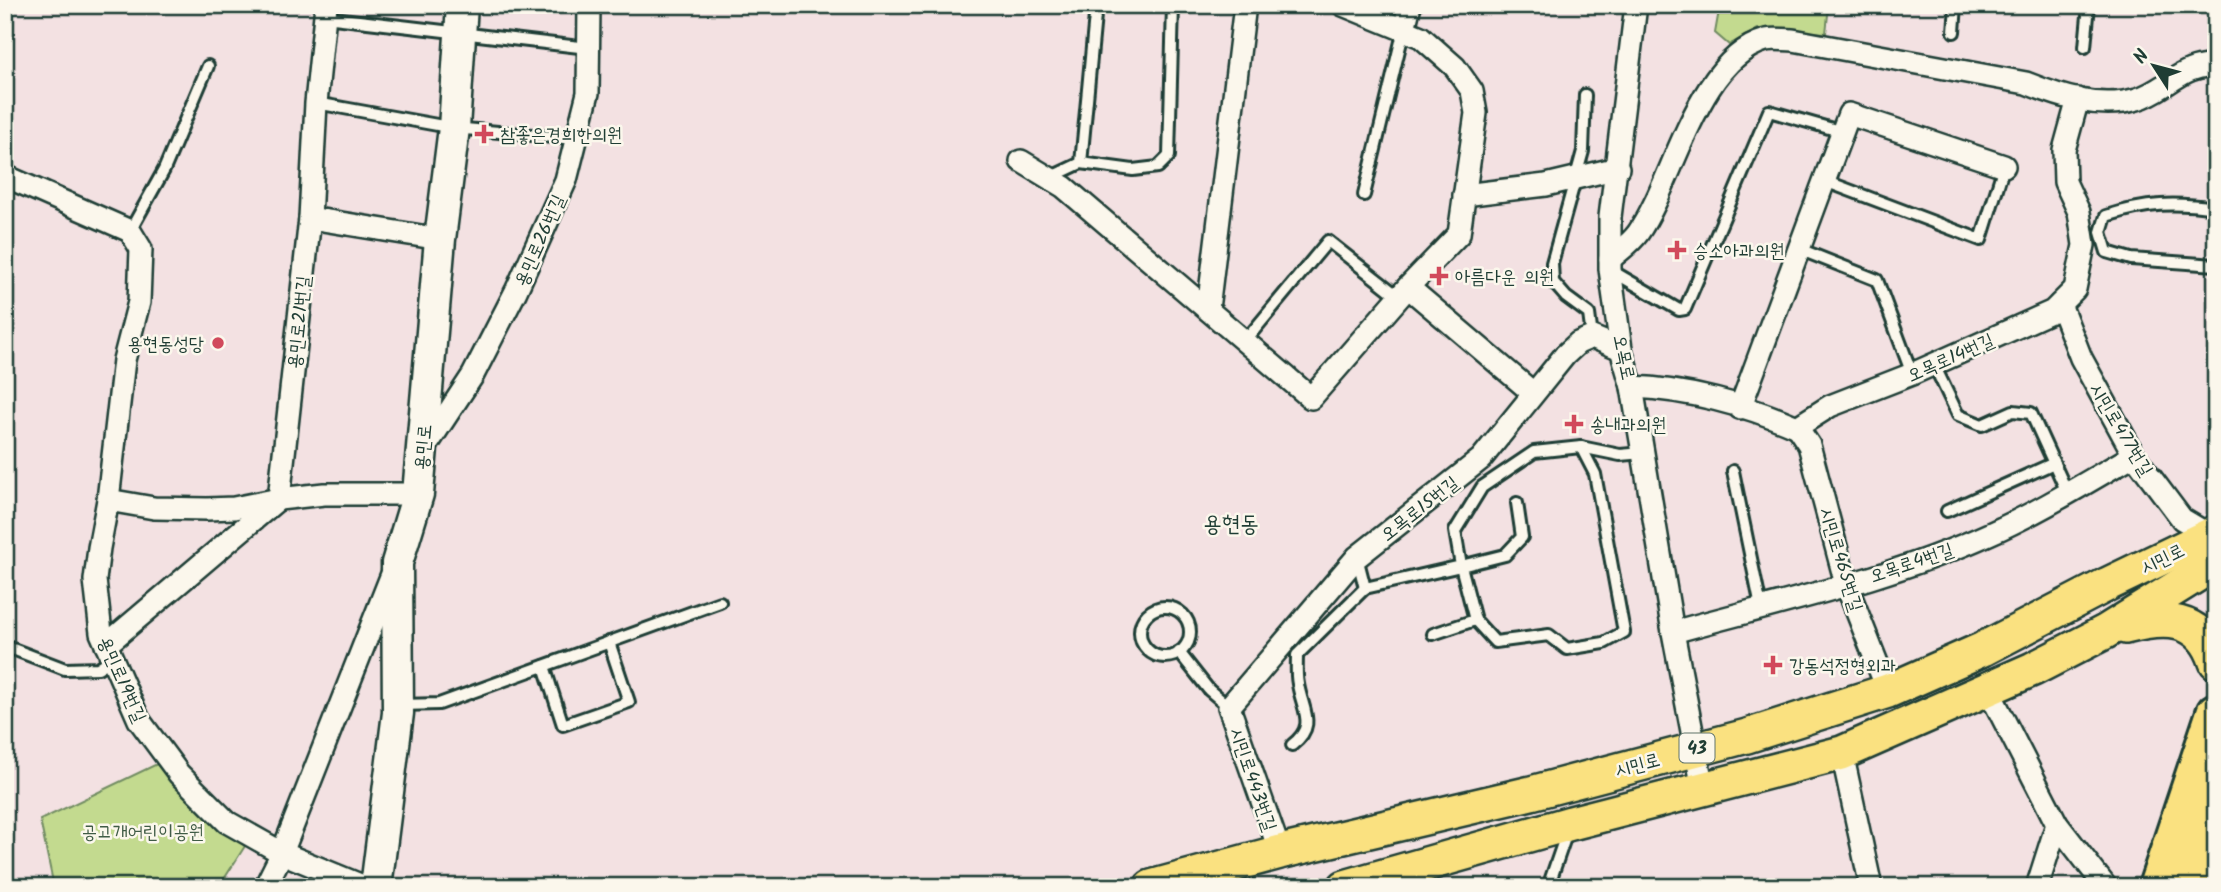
<svg xmlns="http://www.w3.org/2000/svg" width="2221" height="892" viewBox="0 0 2221 892" font-family="Kalam,'Poor Story',sans-serif">
	<rect width="100%" height="100%" fill="#f3e1e2"/>
	<filter id="ink" filterUnits="userSpaceOnUse"><feTurbulence type="fractalNoise" baseFrequency=".0143" numOctaves="2"/><feDisplacementMap in="SourceGraphic" scale="14" xChannelSelector="R" yChannelSelector="G"/><feConvolveMatrix kernelMatrix="1 2 1 2 8 2 1 2 1" color-interpolation-filters="sRGB"/></filter>
	<g filter="url(#ink)">
		<g fill="#c3da8f" stroke="#718c62" stroke-width="2">
			<path d="M 1720,5 L 1829,5 L 1826,33 L 1758,29 L 1729,45 L 1715,33 Z"/>
			<path d="M 157,764 L 177,788 L 245,846 L 219,887 L 54,887 L 40,820 Z"/>
		</g>
		<g fill="none" stroke-linecap="round" stroke-linejoin="round">
			<defs>
				<g id="lane">
					<path d="M 325,17 L 588,48"/>
					<path d="M 1954,32 L 1956,5"/>
					<path d="M 2085,47 L 2089,5"/>
					<path d="M 1585,95 L 1583,151 L 1552,263 L 1553,282 L 1566,297 L 1589,314 L 1592,337"/>
					<path d="M 316,103 L 454,128 L 576,139"/>
					<path d="M 1081,163 L 1133,170 L 1158,167 L 1169,156 L 1173,5"/>
					<path d="M 1049,178 L 1081,163 L 1096,5"/>
					<path d="M 1825,181 L 1981,240 L 2004,166"/>
					<path d="M 1364,195 L 1404,29"/>
					<path d="M 2216,208 C 2175,202 2146,203 2106,216 L 2101,232 L 2107,252 L 2131,259 L 2216,265"/>
					<path d="M 130,231 L 164,170 L 208,66"/>
					<path d="M 1799,249 L 1877,280 L 1912,374"/>
					<path d="M 1612,271 L 1679,310 L 1685,309 L 1769,111 L 1843,132"/>
					<path d="M 1245,341 L 1328,241 L 1399,297"/>
					<path d="M 1934,365 L 1958,415 L 1982,425 L 2013,411 L 2031,413 L 2067,492"/>
					<path d="M 1733,471 L 1761,607"/>
					<path d="M 1517,503 L 1522,537 L 1505,555 L 1461,566 L 1475,620 L 1495,642 L 1549,635 L 1567,649 L 1604,643 L 1624,632 L 1595,474 L 1581,447"/>
					<path d="M 1947,511 L 2054,463"/>
					<path d="M 1357,557 L 1365,588 L 1461,566 L 1455,531 L 1482,487 L 1534,452 L 1581,447 L 1620,455 L 1643,453"/>
					<circle cx="1165" cy="632" r="25"/>
					<path d="M 1433,634 L 1475,620"/>
					<path d="M 5,646 L 65,669 L 98,668 L 112,659"/>
					<path d="M 1179,652 L 1209,690 L 1229,707"/>
					<path d="M 544,666 L 563,725 L 629,702 L 609,642"/>
					<path d="M 401,705 L 439,704 L 720,602"/>
					<path d="M 1292,745 C 1318,725 1302,710 1298,684 C 1296,675 1297,664 1297,655 L 1365,588"/>
					<path d="M 1548,887 L 1568,829"/>
				</g>
				<g id="street">
					<path d="M 1343,5 L 1421,37 L 1455,67 L 1472,91 L 1476,113 L 1459,234 L 1408,287"/>
					<path d="M 1636,5 L 1610,217 L 1610,269 L 1621,349 L 1632,387 L 1673,632 L 1703,789"/>
					<path d="M 1404,29 L 1410,5"/>
					<path d="M 1021,161 L 1064,187 L 1311,398 L 1408,287 L 1533,393"/>
					<path d="M 5,176 L 130,231 L 141,249 L 139,302 L 124,360 L 108,500 L 99,548 L 95,580 L 101,633 L 139,720 L 179,774 L 227,822 L 282,853 L 392,574"/>
					<path d="M 1464,195 L 1546,185 L 1618,168"/>
					<path d="M 310,218 L 440,239"/>
					<path d="M 1610,259 C 1619,251 1631,243 1638,233 C 1674,182 1697,59 1766,40 C 1774,38 1784,40 1793,40 L 2026,83 C 2061,97 2100,110 2137,99 C 2164,92 2186,61 2216,67"/>
					<path d="M 2060,304 L 2081,358 L 2134,455 L 2182,519 L 2209,535"/>
					<path d="M 1208,309 L 1245,5"/>
					<path d="M 1632,387 C 1687,389 1746,405 1797,427 L 1830,406 L 1912,374 L 2053,311 L 2075,289 L 2084,245 L 2079,212 L 2065,182 L 2064,150 L 2078,99"/>
					<path d="M 1740,408 L 1849,114 L 2004,166"/>
					<path d="M 1797,427 L 1809,445 L 1846,584 L 1888,691"/>
					<path d="M 423,451 L 473,375 L 516,291 L 566,180 L 588,93 L 589,5"/>
					<path d="M 279,499 L 310,218 L 316,103 L 326,5"/>
					<path d="M 108,500 L 154,508 L 207,509 L 234,508 L 279,499 L 324,494 L 418,494"/>
					<path d="M 1673,632 C 1777,603 1890,579 1989,534 C 2039,512 2087,482 2134,455"/>
					<path d="M 106,645 L 277,500"/>
					<path d="M 1988,689 L 2057,824 L 2106,887"/>
					<path d="M 1842,753 L 1871,887"/>
					<path d="M 1280,852 L 1229,707 L 1357,557 L 1481,459 L 1565,355 L 1578,343 L 1592,337 L 1621,349"/>
					<path d="M 265,887 L 282,853 L 365,887"/>
					<path d="M 2037,887 L 2057,824"/>
				</g>
				<path id="secondary" d="M 376,887 L 398,713 L 397,563 L 418,494 L 440,239 L 454,128 L 462,5"/>
				<g id="primary">
					<path d="M 2125,627 C 2164,617 2201,615 2216,662"/>
					<path d="M 1151,887 L 1280,852 L 1531,793 L 1747,736 L 1888,691 L 1983,649 L 2108,584 L 2216,532"/>
					<path d="M 1345,887 L 1571,823 L 1842,753 L 2033,669 L 2105,632 L 2216,563"/>
				</g>
				<g id="highway">
					<path d="M 2158,887 L 2216,713"/>
					<path d="M 2191,887 L 2216,811"/>
				</g>
			</defs>
			<use href="#lane" stroke="#1f3d34" stroke-width="16"/>
			<use href="#street" stroke="#1f3d34" stroke-width="26"/>
			<use href="#secondary" stroke="#1f3d34" stroke-width="35"/>
			<use href="#primary" stroke="#1f3d34" stroke-width="38"/>
			<use href="#highway" stroke="#1f3d34" stroke-width="44"/>
			<use href="#lane" stroke="#fbf7ec" stroke-width="10"/>
			<use href="#street" stroke="#fbf7ec" stroke-width="21"/>
			<use href="#secondary" stroke="#fbf7ec" stroke-width="30"/>
			<use href="#primary" stroke="#fae180" stroke-width="33"/>
			<use href="#highway" stroke="#fae180" stroke-width="38"/>
		</g>
	</g>
	<g fill="#d1495b" stroke="#fbf7ec" stroke-width="2.5">
		<path d="M480.5 123.5h7v7h7v7h-7v7h-7v-7h-7v-7h7z"/>
		<path d="M1673.5 239.5h7v7h7v7h-7v7h-7v-7h-7v-7h7z"/>
		<path d="M1435.5 265.5h7v7h7v7h-7v7h-7v-7h-7v-7h7z"/>
		<circle cx="218" cy="343" r="7"/>
		<path d="M1570.5 413.5h7v7h7v7h-7v7h-7v-7h-7v-7h7z"/>
		<path d="M1769.5 654.5h7v7h7v7h-7v7h-7v-7h-7v-7h7z"/>
	</g>
	<g text-anchor="middle" stroke-width="5" stroke-linejoin="round" paint-order="stroke">
		<rect fill="#fbf7ec" stroke="#61756b" stroke-width="2" x="1679.5" y="733.5" width="35" height="29" rx="5"/>
		<g font-size="18" font-weight="bold" fill="#1f3d34">
			<text x="1697" y="754">43</text>
		</g>
		<g font-size="19" fill="#1f3d34" stroke="#fbf7ec" text-anchor="start">
			<text x="500" y="141">참좋은경희한의원</text>
			<text x="1693" y="257">승소아과의원</text>
			<text x="1455" y="283">아름다운 의원</text>
			<text x="204" y="350" text-anchor="end">용현동성당</text>
			<text x="1590" y="431">송내과의원</text>
			<text x="1789" y="672">강동석정형외과</text>
		</g>
		<g font-size="19" fill="#1f3d34" stroke="#fbf7ec">
			<text transform="translate(539 240) rotate(-66)" y="7">용민로26번길</text>
			<text transform="translate(298 322) rotate(-84)" y="7">용민로21번길</text>
			<text transform="translate(1625 357) rotate(78)" y="7">오목로</text>
			<text transform="translate(1950 357) rotate(-24)" y="7">오목로14번길</text>
			<text transform="translate(2122 429) rotate(59)" y="7">시민로477번길</text>
			<text transform="translate(422 447) rotate(-85)" y="7">용민로</text>
			<text transform="translate(1419 508) rotate(-38)" y="7">오목로15번길</text>
			<text transform="translate(2162 558) rotate(-26)" y="7">시민로</text>
			<text transform="translate(1842 559) rotate(73)" y="7">시민로465번길</text>
			<text transform="translate(1911 562) rotate(-19)" y="7">오목로4번길</text>
			<text transform="translate(123 679) rotate(66)" y="7">용민로19번길</text>
			<text transform="translate(1637 764) rotate(-15)" y="7">시민로</text>
			<text transform="translate(1254 779) rotate(71)" y="7">시민로443번길</text>
		</g>
		<g font-size="19" fill="#405c46" stroke="#fbf7ec">
			<text x="143" y="838">공고개어린이공원</text>
		</g>
		<g font-size="23" fill="#1f3d34" stroke="#fbf7ec">
			<text x="1231" y="531">용현동</text>
		</g>
	</g>
	<rect width="2221" height="892" fill="none" stroke="#fbf7ec" stroke-width="28"/>
	<rect x="14" y="14" width="2193" height="864" fill="none" stroke="#1f3d34" stroke-width="2.5" filter="url(#ink)"/>
	<g transform="translate(2154 66) rotate(306)" stroke="#fbf7ec" stroke-width="5" paint-order="stroke">
	<path d="M0-5L12 26L0 18L-12 26Z" fill="#1f3d34"/>
	<text y="-10" font-size="19" font-weight="bold" text-anchor="middle" fill="#1f3d34">N</text>
	</g>
</svg>
